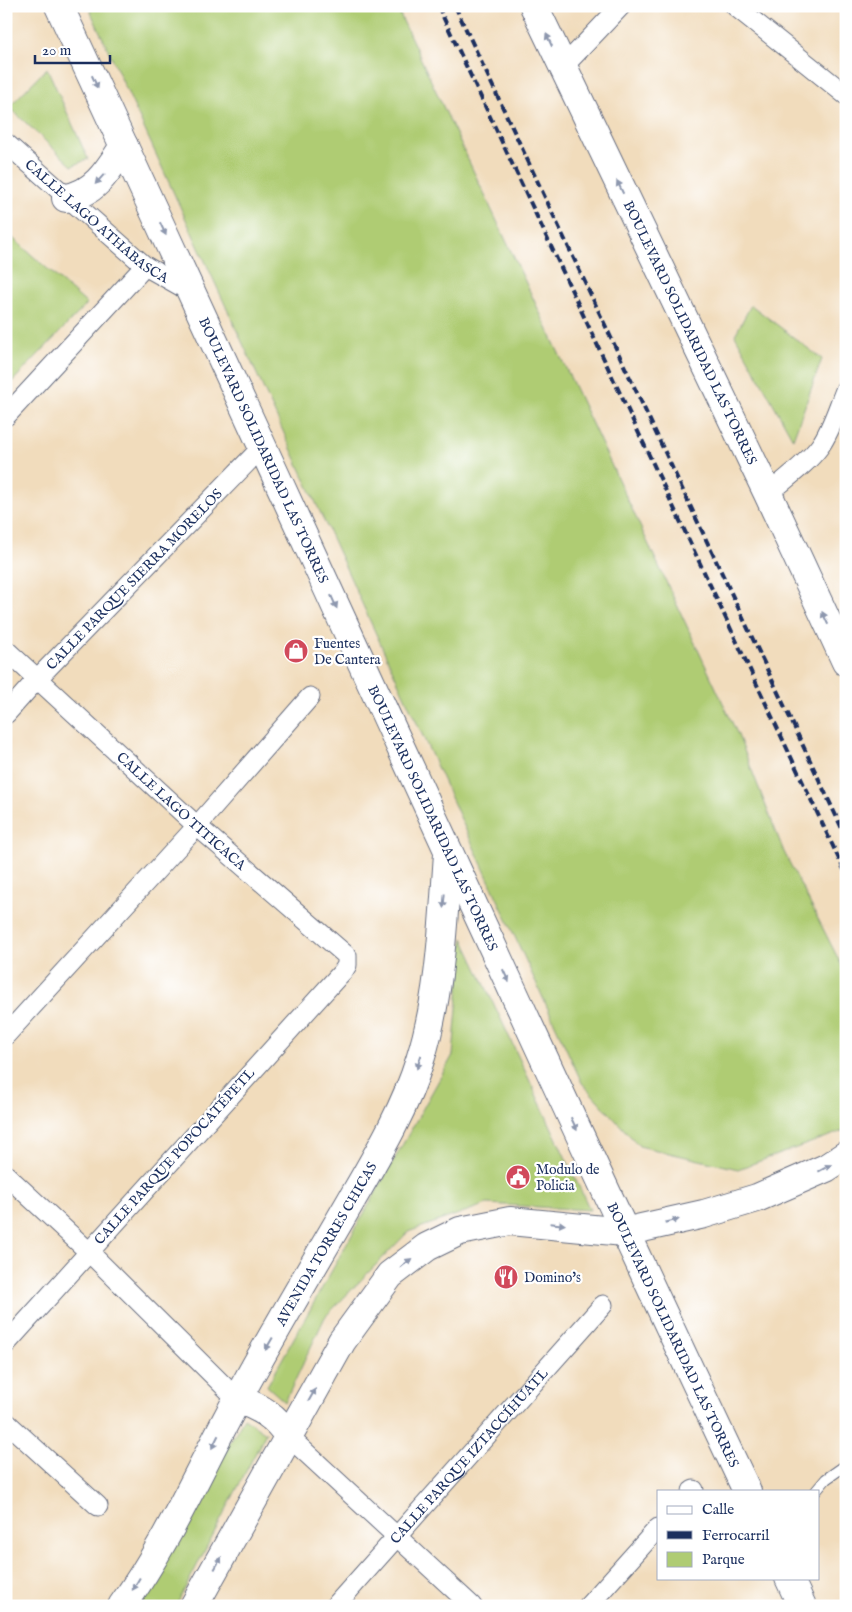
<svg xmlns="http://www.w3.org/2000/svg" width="852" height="1612" viewBox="0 0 852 1612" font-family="'IM FELL English',serif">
	<rect width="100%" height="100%" fill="#fff"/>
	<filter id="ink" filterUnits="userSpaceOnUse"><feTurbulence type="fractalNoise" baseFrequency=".02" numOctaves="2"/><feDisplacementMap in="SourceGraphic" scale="10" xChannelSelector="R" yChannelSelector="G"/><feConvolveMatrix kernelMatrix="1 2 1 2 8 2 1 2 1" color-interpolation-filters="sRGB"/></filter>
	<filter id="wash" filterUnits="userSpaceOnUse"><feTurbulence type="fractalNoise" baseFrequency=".0096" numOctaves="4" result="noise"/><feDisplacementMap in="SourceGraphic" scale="20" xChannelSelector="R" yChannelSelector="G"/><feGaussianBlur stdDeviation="1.12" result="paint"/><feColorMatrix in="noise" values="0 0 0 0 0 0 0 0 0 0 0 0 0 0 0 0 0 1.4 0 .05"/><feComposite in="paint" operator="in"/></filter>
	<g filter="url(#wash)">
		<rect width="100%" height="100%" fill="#f1dcbc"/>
		<g fill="#afcc73" stroke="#657e68">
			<path d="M 88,6 L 396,6 L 738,735 L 784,852 L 846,974 L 846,1130 L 738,1169 L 639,1146 L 582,1083 Z"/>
			<path d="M 47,68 L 88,159 L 72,166 L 9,107 Z"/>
			<path d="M 6,232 L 87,304 L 10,384 L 6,381 Z"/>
			<path d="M 751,305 L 822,359 L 793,439 L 735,335 Z"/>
			<path d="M 463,938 L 590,1210 L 487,1204 L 408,1232 L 325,1317 L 285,1402 L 267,1386 L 453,1055 Z"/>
			<path d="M 244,1418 L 266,1433 L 176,1606 L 135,1606 Z"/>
		</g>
	</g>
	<g filter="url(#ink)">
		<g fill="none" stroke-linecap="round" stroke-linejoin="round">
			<defs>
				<path id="service" d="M 816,1491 L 826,1479 L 846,1465"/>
				<g id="minor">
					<path d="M 735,6 L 846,95"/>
					<path d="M 562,68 L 621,6"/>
					<path id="s1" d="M 6,143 L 145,266 L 193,293"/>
					<path d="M 6,416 L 145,266"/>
					<path d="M 768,494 C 785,479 806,465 820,446 C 832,429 838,407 846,388"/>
					<path id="s2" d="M 6,650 L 197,826 L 347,956 L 347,965 L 344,970 L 6,1344"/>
					<path id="s3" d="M 6,714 L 38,678 L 263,446"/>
					<path d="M 6,1035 L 197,826 L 310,697"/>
					<path d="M 6,1175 L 88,1251 L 237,1399"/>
					<path d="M 6,1422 L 98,1506"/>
					<path d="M 289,1437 L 472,1606"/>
					<path d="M 692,1491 L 694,1490"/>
					<path id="s4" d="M 335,1606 L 603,1305"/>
					<path d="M 588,1606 L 658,1528"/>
				</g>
				<g id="secondary">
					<path id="s5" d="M 59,6 C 289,501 513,998 747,1491"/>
					<path id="s6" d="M 534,6 L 768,494 L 846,662"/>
					<path d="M 237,1399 C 260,1407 276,1416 289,1437"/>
					<path d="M 789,1578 L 802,1606"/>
					<path id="s7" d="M 122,1606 C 169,1541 200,1467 238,1398 C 273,1333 311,1270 348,1206 C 375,1159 404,1112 420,1060 C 441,994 443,922 448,854"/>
					<path d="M 194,1606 L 342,1341 L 390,1275 L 427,1247 L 460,1231 L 510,1221 L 624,1232 L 704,1214 L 757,1198 L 826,1168 L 846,1155"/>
				</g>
				<path id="primary" d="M 66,198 C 95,194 109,169 124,146"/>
			</defs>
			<use href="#service" stroke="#666c7f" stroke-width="12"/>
			<use href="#minor" stroke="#666c7f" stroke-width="21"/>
			<use href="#secondary" stroke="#666c7f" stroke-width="30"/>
			<use href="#primary" stroke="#666c7f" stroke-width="30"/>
			<use href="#service" stroke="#fff" stroke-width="10"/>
			<use href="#minor" stroke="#fff" stroke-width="19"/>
			<use href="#secondary" stroke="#fff" stroke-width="28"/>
			<use href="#primary" stroke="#fff" stroke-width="28"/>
			<g stroke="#1b2f5e" stroke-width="4" stroke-dasharray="8 4" stroke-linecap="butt">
				<path d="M 438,6 L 846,874"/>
				<path d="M 455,6 L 846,837"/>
			</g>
		</g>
		<defs><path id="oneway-solid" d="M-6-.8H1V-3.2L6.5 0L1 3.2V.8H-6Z" transform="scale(1.25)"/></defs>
		<g fill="#8d97ae">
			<use href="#oneway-solid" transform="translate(549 40) rotate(-115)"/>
			<use href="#oneway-solid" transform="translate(95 82) rotate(65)"/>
			<use href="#oneway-solid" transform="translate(100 179) rotate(132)"/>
			<use href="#oneway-solid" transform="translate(620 187) rotate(-116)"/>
			<use href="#oneway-solid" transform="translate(163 229) rotate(65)"/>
			<use href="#oneway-solid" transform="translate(334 602) rotate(66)"/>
			<use href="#oneway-solid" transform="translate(825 618) rotate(-115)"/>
			<use href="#oneway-solid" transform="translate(444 901) rotate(95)"/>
			<use href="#oneway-solid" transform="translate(506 976) rotate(65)"/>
			<use href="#oneway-solid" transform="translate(419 1062) rotate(108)"/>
			<use href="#oneway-solid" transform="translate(574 1124) rotate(65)"/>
			<use href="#oneway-solid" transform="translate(825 1168) rotate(-28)"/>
			<use href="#oneway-solid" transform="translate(672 1221) rotate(-13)"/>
			<use href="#oneway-solid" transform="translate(558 1224) rotate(6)"/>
			<use href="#oneway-solid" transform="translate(406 1263) rotate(-38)"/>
			<use href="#oneway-solid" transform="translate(269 1344) rotate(120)"/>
			<use href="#oneway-solid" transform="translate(312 1395) rotate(-61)"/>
			<use href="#oneway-solid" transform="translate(215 1442) rotate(117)"/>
			<use href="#oneway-solid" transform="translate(218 1563) rotate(-61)"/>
			<use href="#oneway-solid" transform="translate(136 1584) rotate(121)"/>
		</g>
	</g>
	<defs>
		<symbol id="shop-disc" viewBox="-11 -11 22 22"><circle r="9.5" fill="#d1495b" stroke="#fff"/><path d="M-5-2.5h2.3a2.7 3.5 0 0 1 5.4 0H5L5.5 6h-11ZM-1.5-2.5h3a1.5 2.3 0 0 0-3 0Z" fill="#fff"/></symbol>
		<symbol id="civic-disc" viewBox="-11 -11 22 22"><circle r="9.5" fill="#d1495b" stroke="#fff"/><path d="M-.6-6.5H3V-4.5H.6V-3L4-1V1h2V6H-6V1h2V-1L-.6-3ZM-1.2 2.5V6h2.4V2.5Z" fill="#fff"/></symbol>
		<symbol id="restaurant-disc" viewBox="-11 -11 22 22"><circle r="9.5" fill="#d1495b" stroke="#fff"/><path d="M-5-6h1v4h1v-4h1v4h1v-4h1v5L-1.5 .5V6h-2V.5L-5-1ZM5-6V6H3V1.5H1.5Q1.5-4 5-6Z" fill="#fff"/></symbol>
	</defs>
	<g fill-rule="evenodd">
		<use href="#shop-disc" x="282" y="637" width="28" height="28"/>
		<use href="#civic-disc" x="504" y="1163" width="28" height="28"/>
		<use href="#restaurant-disc" x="492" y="1263" width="28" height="28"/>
	</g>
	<g text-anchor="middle" stroke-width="4.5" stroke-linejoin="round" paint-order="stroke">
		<g font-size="14" fill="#1b2f5e" stroke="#fff">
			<text dy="5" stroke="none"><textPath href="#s1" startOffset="120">CALLE LAGO ATHABASCA</textPath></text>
			<text dy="5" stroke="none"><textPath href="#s6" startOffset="362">BOULEVARD SOLIDARIDAD LAS TORRES</textPath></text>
			<text dy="5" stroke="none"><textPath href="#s5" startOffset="489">BOULEVARD SOLIDARIDAD LAS TORRES</textPath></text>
			<text dy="5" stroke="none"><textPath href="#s3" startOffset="186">CALLE PARQUE SIERRA MORELOS</textPath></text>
			<text dy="5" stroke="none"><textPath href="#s2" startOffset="238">CALLE LAGO TITICACA</textPath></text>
			<text dy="5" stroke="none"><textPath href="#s5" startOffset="894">BOULEVARD SOLIDARIDAD LAS TORRES</textPath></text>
			<text transform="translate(174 1156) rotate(-48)" y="5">CALLE PARQUE POPOCATÉPETL</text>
			<text dy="5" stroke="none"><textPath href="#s7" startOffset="416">AVENIDA TORRES CHICAS</textPath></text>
			<text dy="5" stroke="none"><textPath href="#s5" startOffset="1464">BOULEVARD SOLIDARIDAD LAS TORRES</textPath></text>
			<text dy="5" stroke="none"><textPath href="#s4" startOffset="201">CALLE PARQUE IZTACCÍHUATL</textPath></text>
		</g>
		<g font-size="14" fill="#1b2f5e" stroke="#fff" text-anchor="start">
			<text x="314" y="648">Fuentes<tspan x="314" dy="16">De Cantera</tspan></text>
			<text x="536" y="1174">Modulo de<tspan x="536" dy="16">Policia</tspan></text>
			<text x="524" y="1282">Domino's</text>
		</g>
	</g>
	<rect width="852" height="1612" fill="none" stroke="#fff" stroke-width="25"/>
	<rect x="657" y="1490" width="162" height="90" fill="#ffffff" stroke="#a4acbf"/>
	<rect x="667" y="1506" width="25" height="8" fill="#ffffff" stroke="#a4acbf"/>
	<text x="702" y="1514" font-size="15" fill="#1b2f5e">Calle</text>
	<rect x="667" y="1531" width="25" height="8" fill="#1b2f5e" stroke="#a4acbf"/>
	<text x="702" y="1540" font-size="15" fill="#1b2f5e">Ferrocarril</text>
	<rect x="667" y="1552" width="25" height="15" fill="#afcc73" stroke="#a4acbf"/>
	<text x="702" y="1564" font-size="15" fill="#1b2f5e">Parque</text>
	<path d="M35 55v8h75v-8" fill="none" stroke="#1b2f5e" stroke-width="2.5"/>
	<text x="42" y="55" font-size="15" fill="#1b2f5e" stroke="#ffffff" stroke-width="4" paint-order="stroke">20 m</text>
</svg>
